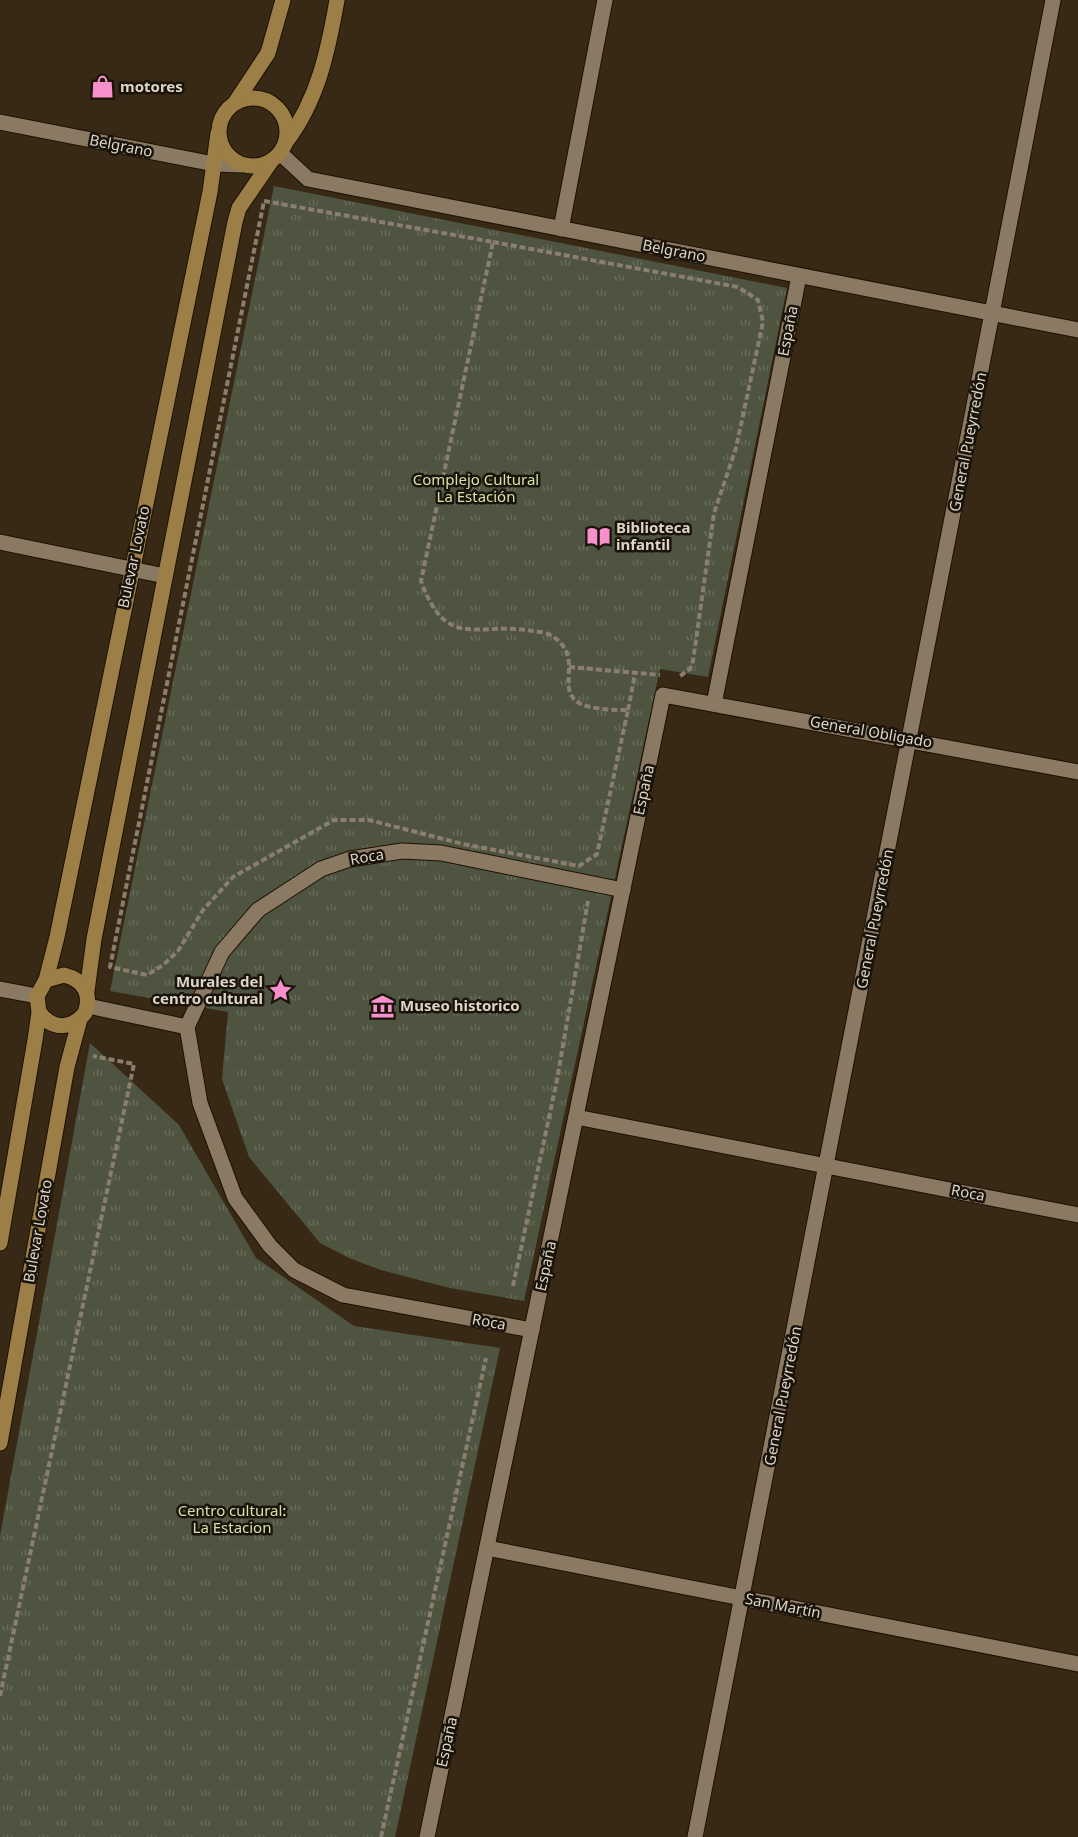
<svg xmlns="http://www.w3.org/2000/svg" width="1078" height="1837" viewBox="0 0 1078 1837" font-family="'Noto Sans',sans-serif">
	<defs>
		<pattern id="grass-tufts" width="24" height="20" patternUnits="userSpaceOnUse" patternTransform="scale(1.5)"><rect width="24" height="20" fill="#4e543f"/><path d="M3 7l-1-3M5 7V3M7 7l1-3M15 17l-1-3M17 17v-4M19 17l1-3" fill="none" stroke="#676c59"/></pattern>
	</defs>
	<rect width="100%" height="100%" fill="#372915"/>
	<g fill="url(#grass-tufts)">
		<path d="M 274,186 L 787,288 L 708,677 L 660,669 L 524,1301 L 450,1288 L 381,1270 L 349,1258 L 320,1243 L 249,1157 L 222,1079 L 228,1012 L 110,991 Z"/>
		<path d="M 90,1043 L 179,1125 L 256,1258 L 354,1326 L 500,1348 L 395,1837 L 0,1837 L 0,1536 Z"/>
	</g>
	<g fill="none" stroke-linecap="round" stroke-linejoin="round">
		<defs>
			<g id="minor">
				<path d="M 0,122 L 214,164 L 242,165"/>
				<path d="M 280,153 L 308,179 L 1078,330"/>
				<path d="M 561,229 L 605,0"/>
				<path d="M 0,542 L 165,576"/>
				<path d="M 714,704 L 799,276"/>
				<path d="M 532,1330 L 343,1295 L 294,1270 L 270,1246 L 235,1198 L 200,1103 L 187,1027 L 222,952 L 258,910 L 321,869 L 350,859 L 402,851 L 441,853 L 623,890"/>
				<path d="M 487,1548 L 1078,1664"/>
				<path d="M 427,1837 L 663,695 L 1078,772"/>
				<path d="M 695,1837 L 1053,0"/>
			</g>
			<g id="tertiary">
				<path d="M 0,989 L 37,996"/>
				<path d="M 88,1006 L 187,1027"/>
				<path d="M 576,1117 L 1078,1215"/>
			</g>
			<g id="secondary">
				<circle cx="253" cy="132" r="34"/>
				<path d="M 235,103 L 268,53 L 283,0"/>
				<path d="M 286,142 C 318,100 328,51 337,0"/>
				<path d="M 46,980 L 57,937 L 210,192 L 218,133"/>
				<path d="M 87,991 L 94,939 L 235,222 L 239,208 L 272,160"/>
				<path d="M 0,1243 L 35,1040 L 39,1012 L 37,996 L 46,980 L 64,975 C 84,980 92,994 85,1013 C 71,1030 52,1030 39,1012"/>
				<path d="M 0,1443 L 67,1067 L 80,1019"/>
			</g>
		</defs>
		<use href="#minor" stroke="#1e1101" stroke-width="17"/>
		<use href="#tertiary" stroke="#1e1101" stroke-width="17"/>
		<use href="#secondary" stroke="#1e1101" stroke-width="17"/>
		<g stroke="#8a7f6f" stroke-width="4" stroke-dasharray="6 3" stroke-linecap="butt">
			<path d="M 264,201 L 493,242 L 421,581 C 447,652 476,621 533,631 C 540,632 550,633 555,638 C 594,667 528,711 628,710 L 597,854 L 579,866 L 463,844 L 369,820 L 334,820 L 233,877 L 203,910 L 178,951 L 163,965 L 147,975 L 110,967 Z"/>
			<path d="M 493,242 L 738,287 L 758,300 L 763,322 L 736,448 L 714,513 L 693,661 L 690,669 L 680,676"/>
			<path d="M 569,667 L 660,675"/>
			<path d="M 628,710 L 635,674"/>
			<path d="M 513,1286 L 557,1080 L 588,901"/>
			<path d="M 0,1696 L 134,1064 L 93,1056"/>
			<path d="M 381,1837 L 486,1358"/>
		</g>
		<use href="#minor" stroke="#8a7963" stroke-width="15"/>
		<use href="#tertiary" stroke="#8a7963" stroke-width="15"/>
		<use href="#secondary" stroke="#9c7e47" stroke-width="15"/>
	</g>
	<defs>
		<symbol id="shop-bare" viewBox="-9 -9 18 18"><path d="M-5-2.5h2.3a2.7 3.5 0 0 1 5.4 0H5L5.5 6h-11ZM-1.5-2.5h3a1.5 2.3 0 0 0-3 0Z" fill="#f790cd" stroke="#19130a" stroke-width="2.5" paint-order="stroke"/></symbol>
		<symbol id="library-bare" viewBox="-9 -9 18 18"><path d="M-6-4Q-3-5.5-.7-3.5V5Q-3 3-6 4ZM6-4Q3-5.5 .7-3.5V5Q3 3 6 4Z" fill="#f790cd" stroke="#19130a" stroke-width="2.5" paint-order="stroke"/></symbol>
		<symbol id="sight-bare" viewBox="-9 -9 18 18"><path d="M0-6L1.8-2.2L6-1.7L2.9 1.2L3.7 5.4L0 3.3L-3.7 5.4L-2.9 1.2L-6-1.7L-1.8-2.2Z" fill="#f790cd" stroke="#19130a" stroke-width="2.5" paint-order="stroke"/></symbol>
		<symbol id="museum-bare" viewBox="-9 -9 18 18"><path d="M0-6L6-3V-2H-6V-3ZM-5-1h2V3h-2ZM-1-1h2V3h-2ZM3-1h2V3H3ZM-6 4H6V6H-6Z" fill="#f790cd" stroke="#19130a" stroke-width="2.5" paint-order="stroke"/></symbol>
	</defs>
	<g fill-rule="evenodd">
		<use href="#shop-bare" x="86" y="70" width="33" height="33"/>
		<use href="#library-bare" x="582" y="520" width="33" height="33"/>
		<use href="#sight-bare" x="264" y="974" width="33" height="33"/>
		<use href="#museum-bare" x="366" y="990" width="33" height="33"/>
	</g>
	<g text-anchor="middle" stroke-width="5" stroke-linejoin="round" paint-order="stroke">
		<g font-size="15" font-weight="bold" fill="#ded5c9" stroke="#19130a" text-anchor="start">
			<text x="120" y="92">motores</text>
			<text x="616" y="533">Biblioteca<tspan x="616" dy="17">infantil</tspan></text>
			<text x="263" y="987" text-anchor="end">Murales del<tspan x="263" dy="17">centro cultural</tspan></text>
			<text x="400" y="1011">Museo historico</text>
		</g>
		<g font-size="15" fill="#ded5c9" stroke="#19130a">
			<text transform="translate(121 146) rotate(11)" y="5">Belgrano</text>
			<text transform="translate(674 251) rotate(11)" y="5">Belgrano</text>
			<text transform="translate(788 331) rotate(-79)" y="5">España</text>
			<text transform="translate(968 442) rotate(-79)" y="5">General Pueyrredón</text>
			<text transform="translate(134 557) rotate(-78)" y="5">Bulevar Lovato</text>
			<text transform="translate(871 732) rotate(10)" y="5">General Obligado</text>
			<text transform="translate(644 790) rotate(-78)" y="5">España</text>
			<text transform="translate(367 857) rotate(-10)" y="5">Roca</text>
			<text transform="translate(875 919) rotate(-79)" y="5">General Pueyrredón</text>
			<text transform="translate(968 1193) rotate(11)" y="5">Roca</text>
			<text transform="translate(38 1231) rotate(-80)" y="5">Bulevar Lovato</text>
			<text transform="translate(546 1266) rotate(-78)" y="5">España</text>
			<text transform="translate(489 1322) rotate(10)" y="5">Roca</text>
			<text transform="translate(783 1396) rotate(-79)" y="5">General Pueyrredón</text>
			<text transform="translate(783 1606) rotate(11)" y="5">San Martín</text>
			<text transform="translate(447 1742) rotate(-78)" y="5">España</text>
		</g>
		<g font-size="15" fill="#d1e3a8" stroke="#19130a">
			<text x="476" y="485">Complejo Cultural<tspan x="476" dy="17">La Estación</tspan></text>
			<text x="232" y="1516">Centro cultural:<tspan x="232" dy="17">La Estacion</tspan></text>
		</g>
	</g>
</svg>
